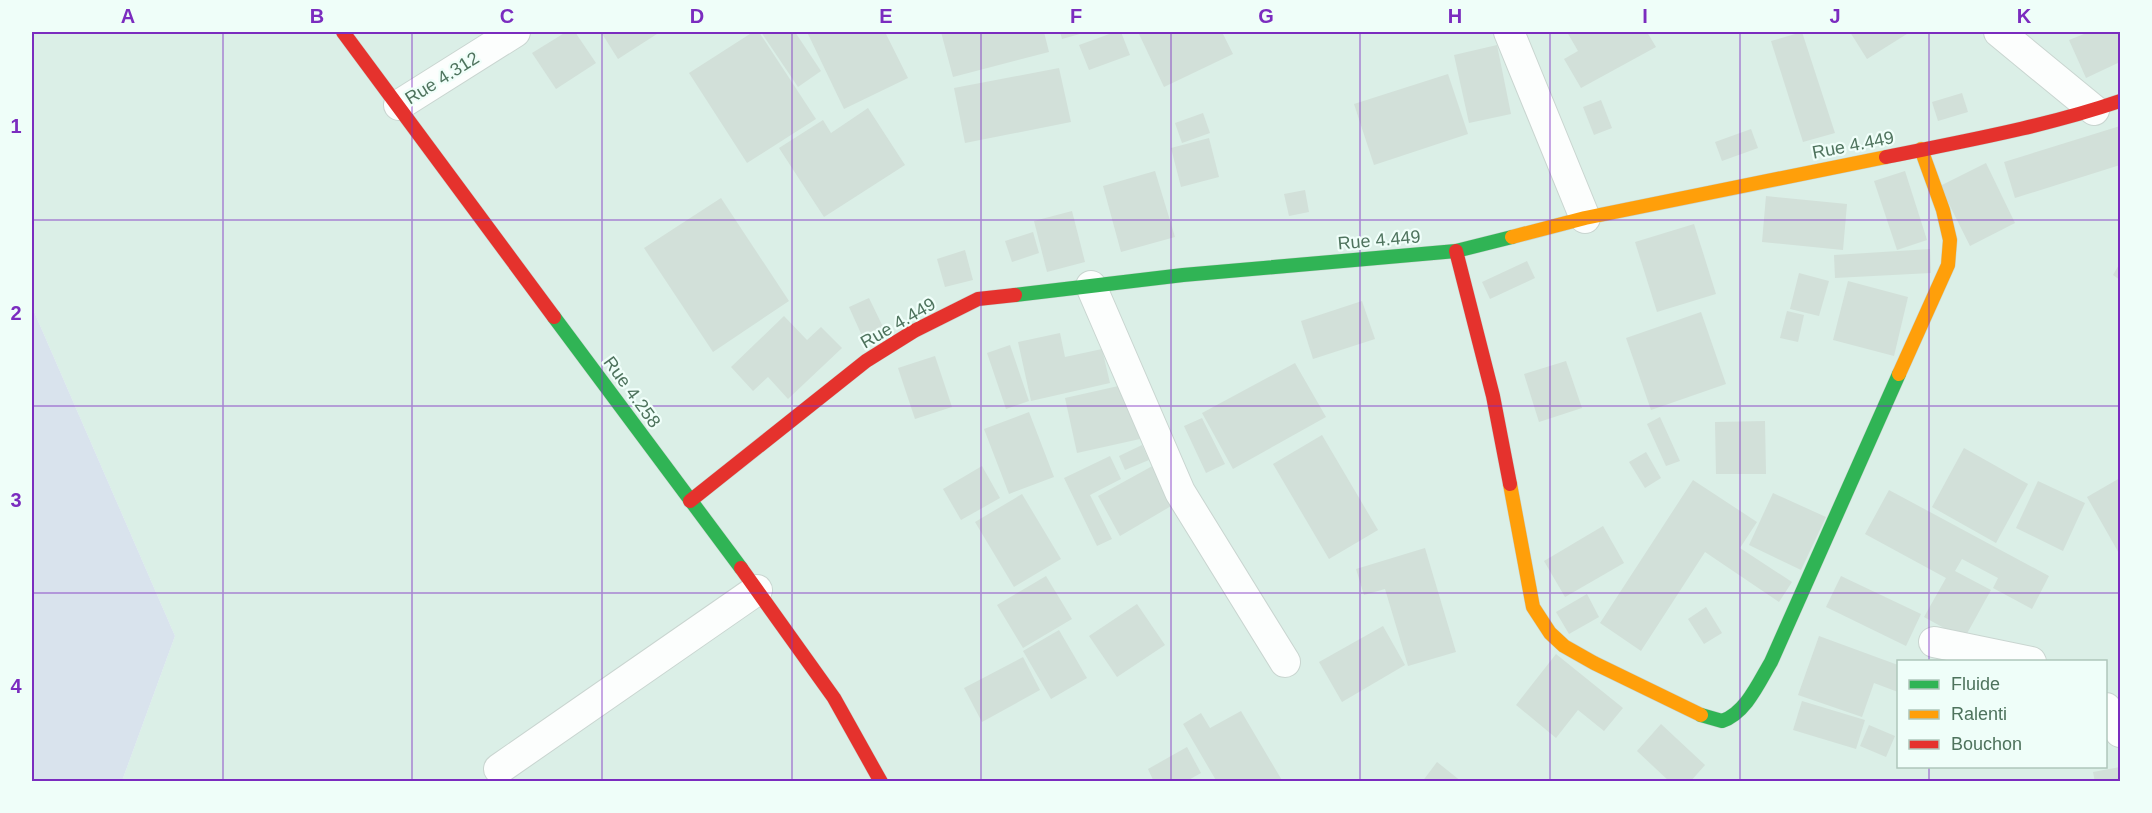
<svg xmlns="http://www.w3.org/2000/svg" width="2152" height="813" viewBox="0 0 2152 813" font-family="Helvetica,sans-serif">
	<rect width="100%" height="100%" fill="#edf7f4"/>
	<path fill="#dbefe7" fill-rule="evenodd" d="M 32,32 L 2120,32 L 2120,781 L 122,781 L 175,636 L 32,307 ZM 1898,662 L 2106,662 L 2106,766 L 1898,766 Z"/>
	<path fill="#d9e3ed" d="M 32,307 L 175,636 L 122,781 L 32,781 Z"/>
	<g fill="#d2e0d9">
		<path d="M 566,32 L 575,32 L 596,63 L 556,89 L 532,53 Z"/>
		<path d="M 601,32 L 660,32 L 618,59 Z"/>
		<path d="M 753,32 L 759,32 L 816,119 L 747,163 L 689,73 Z"/>
		<path d="M 761,32 L 795,32 L 821,71 L 798,87 Z"/>
		<path d="M 814,32 L 885,32 L 908,78 L 844,109 L 808,34 Z"/>
		<path d="M 941,32 L 1044,32 L 1049,52 L 953,77 Z"/>
		<path d="M 1060,32 L 1087,32 L 1062,39 Z"/>
		<path d="M 1115,32 L 1121,32 L 1130,55 L 1089,70 L 1079,45 Z"/>
		<path d="M 1144,32 L 1222,32 L 1233,54 L 1164,87 L 1139,34 Z"/>
		<path d="M 1567,32 L 1647,32 L 1656,47 L 1581,88 L 1564,59 L 1578,51 Z"/>
		<path d="M 1802,32 L 1835,133 L 1803,142 L 1771,41 Z"/>
		<path d="M 1850,32 L 1910,32 L 1867,59 Z"/>
		<path d="M 2089,32 L 2120,32 L 2120,62 L 2086,78 L 2069,40 Z"/>
		<path d="M 1497,45 L 1511,114 L 1469,123 L 1454,55 Z"/>
		<path d="M 1059,68 L 1071,122 L 965,143 L 954,88 Z"/>
		<path d="M 1448,74 L 1468,134 L 1374,165 L 1354,104 Z"/>
		<path d="M 1962,93 L 1968,112 L 1938,121 L 1932,102 Z"/>
		<path d="M 1601,100 L 1612,128 L 1594,135 L 1583,107 Z"/>
		<path d="M 868,108 L 905,165 L 824,217 L 779,148 L 823,120 L 831,133 Z"/>
		<path d="M 1203,113 L 1210,133 L 1182,143 L 1175,123 Z"/>
		<path d="M 2120,126 L 2120,165 L 2015,198 L 2004,162 Z"/>
		<path d="M 1751,129 L 1758,148 L 1722,161 L 1715,142 Z"/>
		<path d="M 1209,138 L 1219,177 L 1181,187 L 1171,148 Z"/>
		<path d="M 1986,163 L 2015,223 L 1970,246 L 1940,186 Z"/>
		<path d="M 1155,171 L 1175,237 L 1121,252 L 1103,186 Z"/>
		<path d="M 1905,171 L 1927,240 L 1897,250 L 1874,181 Z"/>
		<path d="M 1305,190 L 1309,212 L 1289,216 L 1284,194 Z"/>
		<path d="M 1766,196 L 1847,204 L 1843,250 L 1762,242 Z"/>
		<path d="M 721,198 L 789,301 L 713,352 L 644,248 Z"/>
		<path d="M 1072,211 L 1085,262 L 1047,272 L 1034,221 Z"/>
		<path d="M 1694,224 L 1716,294 L 1657,312 L 1635,242 Z"/>
		<path d="M 1033,232 L 1039,253 L 1012,262 L 1005,241 Z"/>
		<path d="M 1930,249 L 1931,273 L 1835,278 L 1834,255 Z"/>
		<path d="M 965,250 L 973,280 L 945,287 L 937,259 Z"/>
		<path d="M 1527,261 L 1535,278 L 1490,299 L 1482,282 Z"/>
		<path d="M 2120,263 L 2120,280 L 2113,275 Z"/>
		<path d="M 1799,273 L 1829,281 L 1819,316 L 1790,309 Z"/>
		<path d="M 1848,281 L 1908,297 L 1894,356 L 1833,340 Z"/>
		<path d="M 869,298 L 884,329 L 863,338 L 849,307 Z"/>
		<path d="M 1362,301 L 1375,339 L 1313,359 L 1301,321 Z"/>
		<path d="M 1787,311 L 1804,315 L 1798,342 L 1780,338 Z"/>
		<path d="M 1701,312 L 1726,384 L 1651,410 L 1626,338 Z"/>
		<path d="M 784,316 L 807,340 L 821,327 L 842,348 L 788,399 L 768,377 L 753,391 L 731,367 Z"/>
		<path d="M 1060,333 L 1065,357 L 1102,349 L 1110,383 L 1031,401 L 1018,342 Z"/>
		<path d="M 1010,345 L 1029,401 L 1006,409 L 987,353 Z"/>
		<path d="M 935,356 L 952,407 L 915,419 L 898,368 Z"/>
		<path d="M 1566,361 L 1582,408 L 1539,422 L 1524,374 Z"/>
		<path d="M 1295,363 L 1326,417 L 1233,469 L 1202,413 Z"/>
		<path d="M 1145,380 L 1158,435 L 1077,453 L 1065,398 Z"/>
		<path d="M 1029,412 L 1054,477 L 1009,494 L 984,429 Z"/>
		<path d="M 1660,417 L 1680,461 L 1666,466 L 1647,424 Z"/>
		<path d="M 1202,418 L 1225,464 L 1206,473 L 1184,426 Z"/>
		<path d="M 1765,421 L 1766,474 L 1716,474 L 1715,422 Z"/>
		<path d="M 1322,435 L 1378,530 L 1329,559 L 1273,464 Z"/>
		<path d="M 1142,445 L 1149,460 L 1125,470 L 1119,456 Z"/>
		<path d="M 1964,448 L 2028,484 L 1996,543 L 1932,507 Z"/>
		<path d="M 1646,452 L 1661,478 L 1645,488 L 1629,462 Z"/>
		<path d="M 1110,456 L 1121,479 L 1090,495 L 1112,539 L 1097,546 L 1064,478 Z"/>
		<path d="M 1156,464 L 1178,502 L 1120,536 L 1098,496 Z"/>
		<path d="M 982,466 L 1000,498 L 961,520 L 943,489 Z"/>
		<path d="M 2120,478 L 2120,555 L 2087,497 Z"/>
		<path d="M 1693,480 L 1757,522 L 1740,548 L 1792,582 L 1779,602 L 1705,552 L 1641,651 L 1600,623 Z"/>
		<path d="M 2038,481 L 2085,503 L 2063,551 L 2016,528 Z"/>
		<path d="M 1889,490 L 2049,576 L 2032,609 L 1993,588 L 1998,578 L 1962,559 L 1955,571 L 1991,590 L 1964,639 L 1924,617 L 1946,578 L 1865,534 Z"/>
		<path d="M 1773,493 L 1826,517 L 1801,570 L 1749,545 Z"/>
		<path d="M 1022,494 L 1061,559 L 1014,587 L 975,522 Z"/>
		<path d="M 1603,526 L 1624,563 L 1565,597 L 1544,561 Z"/>
		<path d="M 1425,548 L 1456,652 L 1408,666 L 1385,589 L 1364,595 L 1356,569 Z"/>
		<path d="M 1046,576 L 1072,619 L 1023,648 L 997,605 Z"/>
		<path d="M 1841,576 L 1921,614 L 1906,646 L 1826,607 Z"/>
		<path d="M 1587,594 L 1599,617 L 1569,634 L 1556,612 Z"/>
		<path d="M 1137,604 L 1165,645 L 1117,677 L 1089,636 Z"/>
		<path d="M 1706,607 L 1722,633 L 1704,644 L 1688,619 Z"/>
		<path d="M 1383,626 L 1405,665 L 1342,702 L 1319,662 Z"/>
		<path d="M 1059,630 L 1087,678 L 1051,699 L 1023,651 Z"/>
		<path d="M 1819,636 L 1898,665 L 1898,692 L 1874,683 L 1862,717 L 1798,695 Z"/>
		<path d="M 1556,654 L 1623,708 L 1604,731 L 1578,710 L 1556,738 L 1516,705 Z"/>
		<path d="M 1023,657 L 1040,690 L 982,722 L 964,688 Z"/>
		<path d="M 1802,701 L 1865,720 L 1856,749 L 1793,730 Z"/>
		<path d="M 1241,711 L 1283,782 L 1217,782 L 1183,724 L 1201,713 L 1210,728 Z"/>
		<path d="M 1661,724 L 1705,765 L 1690,782 L 1670,782 L 1637,751 Z"/>
		<path d="M 1869,725 L 1895,736 L 1886,757 L 1860,746 Z"/>
		<path d="M 1187,747 L 1201,773 L 1185,782 L 1154,782 L 1148,769 Z"/>
		<path d="M 1437,762 L 1462,782 L 1422,782 Z"/>
		<path d="M 2120,767 L 2120,782 L 2095,782 L 2093,772 Z"/>
	</g>
	<g fill="none" stroke-linecap="round" stroke-linejoin="round">
		<defs>
			<g id="street">
				<path d="M 1509,32 L 1585,218"/>
				<path d="M 1999,32 L 2094,110"/>
				<path d="M 399,105 L 515,32"/>
				<path d="M 1091,286 L 1180,492 L 1285,662"/>
				<path d="M 1934,642 L 2031,662"/>
				<path d="M 2106,708 L 2120,732"/>
				<path d="M 499,769 L 757,590"/>
			</g>
			<g id="fast">
				<path d="M 1015,295 L 1183,275 L 1456,251 L 1512,237"/>
				<path d="M 554,317 L 741,568"/>
				<path d="M 1701,715 L 1722,721 C 1746,713 1759,682 1771,662 L 1899,374"/>
			</g>
			<g id="slow">
				<path d="M 1512,237 L 1585,218 L 1886,157"/>
				<path d="M 1899,374 L 1948,265 L 1950,240 L 1943,210 L 1921,149"/>
				<path d="M 1510,484 L 1533,607 L 1550,633 L 1564,646 L 1594,663 L 1701,715"/>
			</g>
			<g id="jam">
				<path d="M 343,32 L 554,317"/>
				<path d="M 1886,157 C 1964,141 2044,127 2120,101"/>
				<path d="M 1456,251 L 1493,396 L 1510,484"/>
				<path d="M 690,501 L 866,361 L 914,331 L 978,299 L 1015,295"/>
				<path d="M 741,568 L 834,698 L 881,782"/>
			</g>
		</defs>
		<use href="#street" stroke="#c9d5d0" stroke-width="32"/>
		<use href="#fast" stroke="#c7d4ce" stroke-width="15"/>
		<use href="#slow" stroke="#c7d4ce" stroke-width="15"/>
		<use href="#jam" stroke="#c7d4ce" stroke-width="15"/>
		<use href="#street" stroke="#fcfefd" stroke-width="30"/>
		<use href="#fast" stroke="#30b455" stroke-width="14"/>
		<use href="#slow" stroke="#ff9f0a" stroke-width="14"/>
		<use href="#jam" stroke="#e5322d" stroke-width="14"/>
	</g>
	<path fill="none" stroke="#7b2cbf" stroke-width="1.5" stroke-opacity="0.55" d="M 223,32 L 223,782M 412,32 L 412,782M 602,32 L 602,782M 792,32 L 792,782M 981,32 L 981,782M 1171,32 L 1171,782M 1360,32 L 1360,782M 1550,32 L 1550,782M 1740,32 L 1740,782M 1929,32 L 1929,662M 32,220 L 2120,220M 32,406 L 2120,406M 32,593 L 2120,593M 1929,766 L 1929,782"/>
	<g text-anchor="middle" stroke-width="4.5" stroke-linejoin="round" paint-order="stroke">
		<g font-size="18" fill="#4e735d" stroke="#effef9">
			<text transform="translate(442 78) rotate(-32)" y="6">Rue 4.312</text>
			<text transform="translate(1853 145) rotate(-11)" y="6">Rue 4.449</text>
			<text transform="translate(1379 240) rotate(-5)" y="6">Rue 4.449</text>
			<text transform="translate(898 323) rotate(-30)" y="6">Rue 4.449</text>
			<text transform="translate(632 392) rotate(54)" y="6">Rue 4.258</text>
		</g>
	</g>
	<rect width="2152" height="813" fill="none" stroke="#effef9" stroke-width="66"/>
	<rect x="1897" y="660" width="210" height="108" fill="#effef9" stroke="#afc6bb" stroke-width="1.5"/>
	<rect x="1909" y="680" width="30" height="9" fill="#30b455" stroke="#afc6bb" stroke-width="1.5"/>
	<text x="1951" y="690" font-size="18" fill="#4e735d">Fluide</text>
	<rect x="1909" y="710" width="30" height="9" fill="#ff9f0a" stroke="#afc6bb" stroke-width="1.5"/>
	<text x="1951" y="720" font-size="18" fill="#4e735d">Ralenti</text>
	<rect x="1909" y="740" width="30" height="9" fill="#e5322d" stroke="#afc6bb" stroke-width="1.5"/>
	<text x="1951" y="750" font-size="18" fill="#4e735d">Bouchon</text>
	<rect x="33" y="33" width="2086" height="747" fill="none" stroke="#7b2cbf" stroke-width="2"/>
	<g font-size="20" text-anchor="middle" font-weight="bold" fill="#7b2cbf">
		<text x="128" y="23">A</text>
		<text x="317" y="23">B</text>
		<text x="507" y="23">C</text>
		<text x="697" y="23">D</text>
		<text x="886" y="23">E</text>
		<text x="1076" y="23">F</text>
		<text x="1266" y="23">G</text>
		<text x="1455" y="23">H</text>
		<text x="1645" y="23">I</text>
		<text x="1835" y="23">J</text>
		<text x="2024" y="23">K</text>
		<text x="16" y="133">1</text>
		<text x="16" y="320">2</text>
		<text x="16" y="507">3</text>
		<text x="16" y="693">4</text>
	</g>
</svg>
